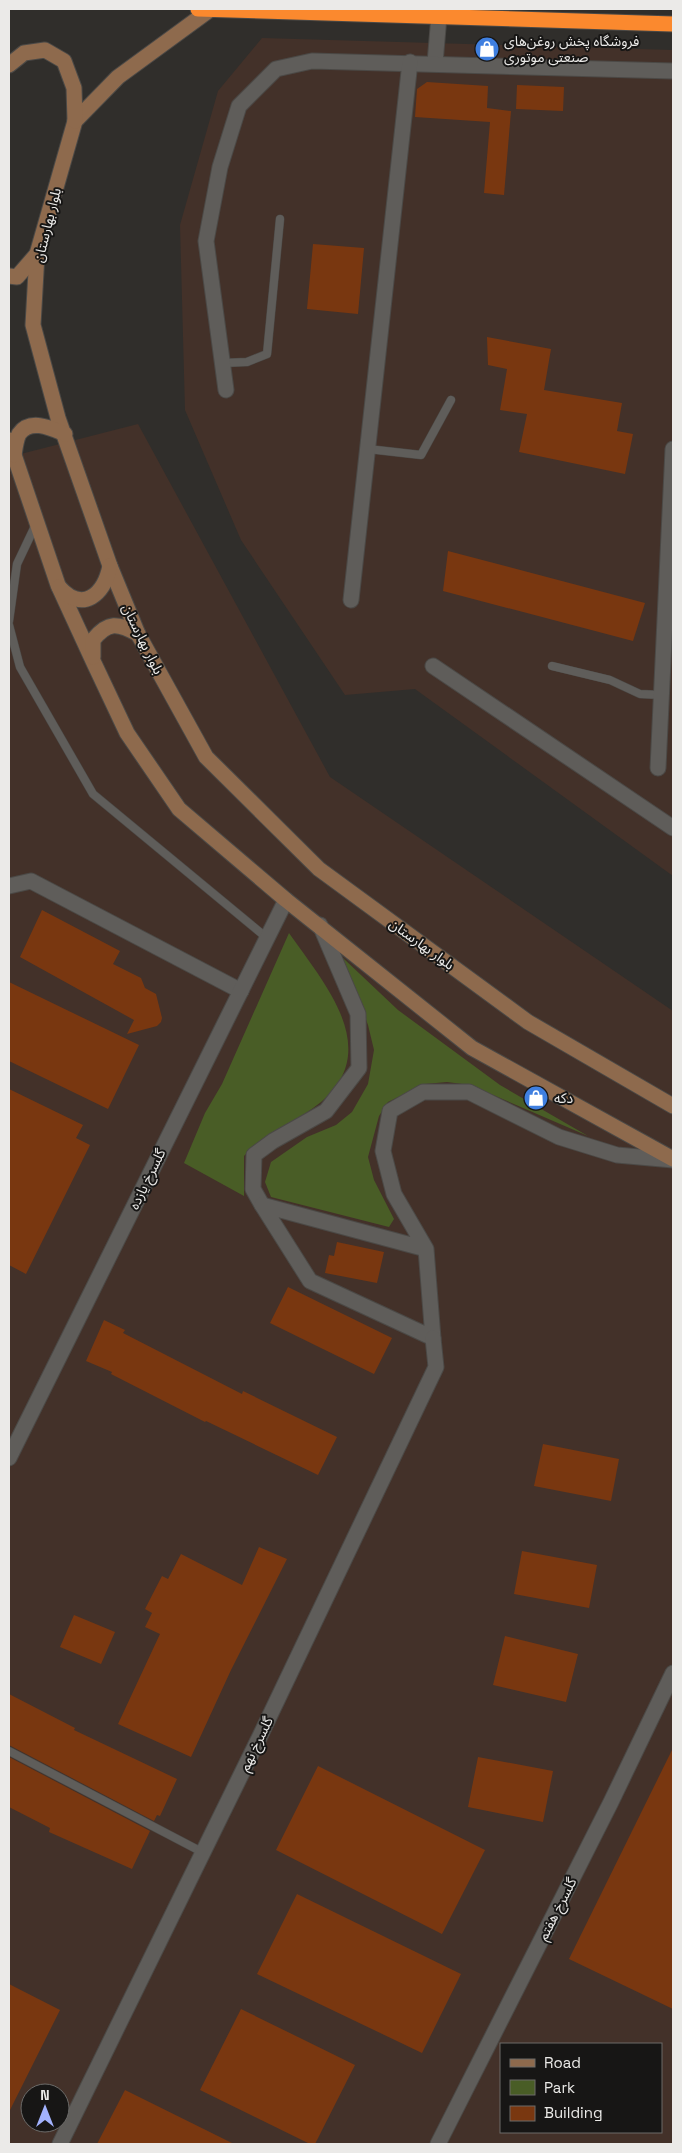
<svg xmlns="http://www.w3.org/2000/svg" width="682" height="2153" viewBox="0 0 682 2153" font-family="'Space Grotesk','Noto Sans Arabic',sans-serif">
	<rect width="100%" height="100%" fill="#302e2b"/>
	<g fill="#433129" fill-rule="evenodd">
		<path d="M 262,38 L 673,50 L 673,876 L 415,689 L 345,695 L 241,540 L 185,410 L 180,225 L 218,91 Z"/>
		<path d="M 138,424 L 330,777 L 673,1011 L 673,2144 L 9,2144 L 9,457 ZM 501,2044 L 661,2044 L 661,2132 L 501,2132 ZM 30,2093 L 60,2093 L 60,2123 L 30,2123 Z"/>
	</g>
	<g fill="#495d26">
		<path d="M 289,933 C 323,982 384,1049 321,1102 C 296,1123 267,1131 244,1156 L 244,1196 L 184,1163 L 205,1113 L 222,1084 Z"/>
		<path d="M 343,958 L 398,1010 L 500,1085 L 588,1136 L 470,1085 L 447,1082 L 425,1084 L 388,1102 L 379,1116 L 368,1157 L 374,1180 L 394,1219 L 389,1227 L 271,1197 L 265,1182 L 271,1162 L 307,1137 L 336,1125 L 352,1112 L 368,1084 L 374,1050 L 368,1025 Z"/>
	</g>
	<g fill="#793710">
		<path d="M 427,82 L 488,86 L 487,108 L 511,111 L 504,195 L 484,193 L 490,122 L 415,117 L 417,89 Z"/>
		<path d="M 517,85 L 564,87 L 563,111 L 516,109 Z"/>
		<path d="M 313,244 L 364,248 L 358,314 L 307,309 Z"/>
		<path d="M 487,337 L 551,349 L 544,390 L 622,403 L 617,431 L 633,434 L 625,474 L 519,452 L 527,414 L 500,410 L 507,369 L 488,365 Z"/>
		<path d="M 448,551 L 645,603 L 633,641 L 443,591 Z"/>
		<path d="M 42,910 L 120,951 L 113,964 L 141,978 L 145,988 L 156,994 L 162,1018 L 161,1022 L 157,1026 L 127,1034 L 134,1020 L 20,957 Z"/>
		<path d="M 9,982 L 139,1045 L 108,1109 L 9,1061 Z"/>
		<path d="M 9,1089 L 83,1125 L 76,1138 L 90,1145 L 26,1274 L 9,1265 Z"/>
		<path d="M 337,1242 L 384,1252 L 377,1283 L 325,1273 L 329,1255 L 334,1256 Z"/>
		<path d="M 288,1287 L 392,1338 L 374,1374 L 270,1323 Z"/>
		<path d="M 104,1320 L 125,1330 L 123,1333 L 242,1394 L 243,1391 L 337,1437 L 318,1475 L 206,1421 L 205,1422 L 111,1374 L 112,1372 L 86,1361 Z"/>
		<path d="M 543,1444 L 619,1459 L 611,1501 L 534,1486 Z"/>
		<path d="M 259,1547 L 287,1559 L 231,1670 L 191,1757 L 118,1724 L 160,1634 L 145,1627 L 152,1613 L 145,1609 L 162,1576 L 168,1579 L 181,1554 L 242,1585 Z"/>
		<path d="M 522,1551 L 597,1565 L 589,1608 L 514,1594 Z"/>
		<path d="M 74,1615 L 115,1632 L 101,1664 L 60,1647 Z"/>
		<path d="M 505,1636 L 578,1654 L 566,1702 L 493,1685 Z"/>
		<path d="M 9,1694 L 75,1728 L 74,1730 L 177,1779 L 160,1816 L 157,1815 L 154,1821 L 9,1745 Z"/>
		<path d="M 673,1748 L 673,2009 L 569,1959 Z"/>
		<path d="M 9,1757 L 150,1831 L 132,1869 L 49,1832 L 50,1828 L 9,1807 Z"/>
		<path d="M 478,1757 L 553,1771 L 543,1822 L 468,1807 Z"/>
		<path d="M 318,1766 L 485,1850 L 442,1934 L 276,1850 Z"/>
		<path d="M 297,1894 L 461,1974 L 422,2053 L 257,1974 Z"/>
		<path d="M 9,1984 L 60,2010 L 9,2112 Z"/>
		<path d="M 241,2009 L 355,2065 L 315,2144 L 310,2144 L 200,2090 Z"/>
		<path d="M 125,2090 L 234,2144 L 97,2144 Z"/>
	</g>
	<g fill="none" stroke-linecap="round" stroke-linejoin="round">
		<defs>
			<g id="lane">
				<path d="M 223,363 L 247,362 L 267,354 L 280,219"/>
				<path d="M 368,449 L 421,455 L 451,400"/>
				<path d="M 9,621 L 17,564 L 36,524"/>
				<path d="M 9,625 L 20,667 L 93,794 L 267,938"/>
				<path d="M 552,666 L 610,680 L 640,694 L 661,695"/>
				<path d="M 9,1751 L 202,1852"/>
			</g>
			<g id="street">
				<path d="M 435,63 L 439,16"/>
				<path d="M 226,390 L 206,241 L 220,167 L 239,106 L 276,69 L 312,61 L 673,71"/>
				<path d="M 351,600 L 410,62"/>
				<path d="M 433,666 L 673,828"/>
				<path d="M 658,768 L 673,449"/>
				<path d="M 9,886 L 31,881 L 241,991"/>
				<path d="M 262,1205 L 253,1189 L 254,1155 L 273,1141 L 326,1111 L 359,1068 L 358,1014 L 320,925"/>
				<path d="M 426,1249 L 262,1205 L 310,1281 L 433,1338 L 426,1249 L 394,1194 L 383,1151 L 390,1111 L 423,1092 L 469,1092 L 559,1137 L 617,1155 L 673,1160"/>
				<path d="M 9,1458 L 286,900"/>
				<path d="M 60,2144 L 261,1734 L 436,1367 L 433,1338"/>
				<path d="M 438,2144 L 611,1802 L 673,1673"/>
			</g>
			<g id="secondary">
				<path d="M 211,9 L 118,77 L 75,121 L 37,254 L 33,325 L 58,418 L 110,566 L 138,634 L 206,757 L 319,869 L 528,1022 L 673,1106"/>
				<path d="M 9,65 L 24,53 L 45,50 L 64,61 L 74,88 L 75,121"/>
				<path d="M 9,276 L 17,277 L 37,254"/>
				<path d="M 9,440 L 58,585 L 93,661 L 127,733 L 179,809 L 286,900 L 472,1048 L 673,1159"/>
				<path d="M 14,455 C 15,449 16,440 19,434 C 30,418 51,428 65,434"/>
				<path d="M 59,587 C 83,614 104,594 110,566"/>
				<path d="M 93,657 L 93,640 C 108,621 118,623 138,634"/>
			</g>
			<path id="highway" d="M 198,9 L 673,24"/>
		</defs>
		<use href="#lane" stroke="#4b4946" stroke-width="9"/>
		<use href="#street" stroke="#4b4946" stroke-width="17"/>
		<use href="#secondary" stroke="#4b4946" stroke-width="17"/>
		<use href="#highway" stroke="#4b4946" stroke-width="17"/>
		<use href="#lane" stroke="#5f5d5a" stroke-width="8"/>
		<use href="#street" stroke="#5f5d5a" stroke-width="15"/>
		<use href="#secondary" stroke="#8e6a4d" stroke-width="15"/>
		<use href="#highway" stroke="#fb892e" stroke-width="15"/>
	</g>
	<defs>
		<symbol id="shop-disc" viewBox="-11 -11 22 22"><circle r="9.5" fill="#3f7fe0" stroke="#171615"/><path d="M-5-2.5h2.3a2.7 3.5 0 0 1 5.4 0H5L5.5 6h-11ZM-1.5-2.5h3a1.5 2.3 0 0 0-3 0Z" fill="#fff"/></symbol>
	</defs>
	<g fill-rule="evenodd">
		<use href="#shop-disc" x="473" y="35" width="28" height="28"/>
		<use href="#shop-disc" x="522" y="1084" width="28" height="28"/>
	</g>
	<g text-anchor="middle" stroke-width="4" stroke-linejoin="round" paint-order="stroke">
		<g font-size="14" fill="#ebeae8" stroke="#171615" text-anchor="start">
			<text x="504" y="46">فروشگاه پخش روغن‌های<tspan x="504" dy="16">صنعتی موتوری</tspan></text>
			<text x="554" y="1103">دکه</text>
		</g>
		<g font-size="14" fill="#ebeae8" stroke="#171615">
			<text transform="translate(47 225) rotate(-76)" y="5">بلوار بهارستان</text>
			<text transform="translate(143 639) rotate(64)" y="5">بلوار بهارستان</text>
			<text transform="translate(422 944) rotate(36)" y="5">بلوار بهارستان</text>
			<text transform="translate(147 1179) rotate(-64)" y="5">گلسرخ یازده</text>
			<text transform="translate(256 1744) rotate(-64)" y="5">گلسرخ نهم</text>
			<text transform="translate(557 1909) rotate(-63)" y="5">گلسرخ هفتم</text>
		</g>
	</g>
	<rect width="682" height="2153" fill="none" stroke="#ebeae8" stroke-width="20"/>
	<rect x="500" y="2043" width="162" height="90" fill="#171615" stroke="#6c6b69"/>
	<rect x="510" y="2059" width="25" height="8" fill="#8e6a4d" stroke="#6c6b69"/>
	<text x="544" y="2068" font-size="15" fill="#ebeae8">Road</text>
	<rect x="510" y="2080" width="25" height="15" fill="#495d26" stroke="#6c6b69"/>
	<text x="544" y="2093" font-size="15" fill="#ebeae8">Park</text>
	<rect x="510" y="2106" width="25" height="15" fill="#793710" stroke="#6c6b69"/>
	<text x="544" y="2118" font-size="15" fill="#ebeae8">Building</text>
	<g transform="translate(45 2108)"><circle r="24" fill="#171615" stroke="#6c6b69"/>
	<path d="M0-4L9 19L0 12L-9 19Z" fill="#a2b2fd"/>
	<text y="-8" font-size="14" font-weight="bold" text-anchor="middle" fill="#ebeae8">N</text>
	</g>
</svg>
